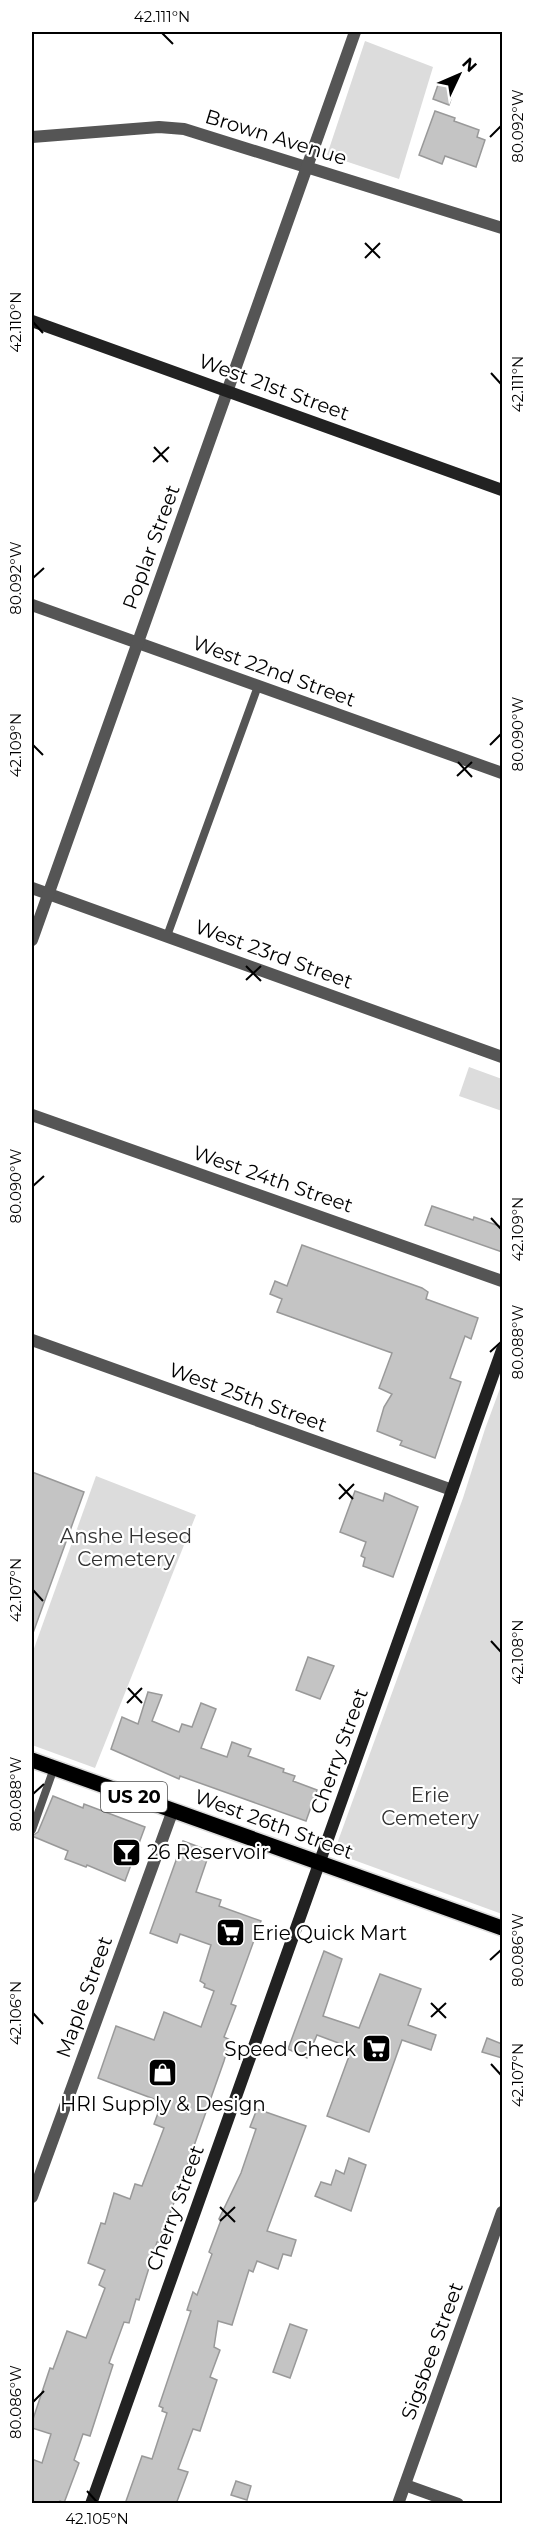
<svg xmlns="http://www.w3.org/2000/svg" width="534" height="2535" viewBox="0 0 534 2535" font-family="Montserrat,sans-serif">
	<rect width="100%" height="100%" fill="#fff"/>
	<g fill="#dcdcdc">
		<path d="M 365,41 L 433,67 L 399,179 L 327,155 Z"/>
		<path d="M 469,1067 L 502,1079 L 502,1111 L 459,1096 Z"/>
		<path d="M 502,1383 L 502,1914 L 351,1859 L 340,1851 L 338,1841 L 463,1498 L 485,1429 Z"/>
		<path d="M 96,1476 L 196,1515 L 95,1768 L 32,1745 L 32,1654 Z"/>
	</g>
	<g fill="#c4c4c4" stroke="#999" stroke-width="1.5">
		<path d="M 439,82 L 455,87 L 449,105 L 433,99 Z"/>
		<path d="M 435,111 L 455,118 L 454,121 L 479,130 L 477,137 L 485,140 L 476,167 L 445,156 L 442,164 L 419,155 Z"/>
		<path d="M 432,1206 L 473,1220 L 474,1217 L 502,1227 L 502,1252 L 425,1225 Z"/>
		<path d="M 302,1245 L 422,1288 L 428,1292 L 426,1299 L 478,1318 L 471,1339 L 465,1336 L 450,1378 L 461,1382 L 435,1458 L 400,1445 L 402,1441 L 377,1431 L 384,1407 L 392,1394 L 379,1388 L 392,1353 L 277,1312 L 282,1299 L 270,1294 L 275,1281 L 287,1286 Z"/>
		<path d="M 32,1472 L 84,1492 L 33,1633 L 32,1633 Z"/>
		<path d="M 355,1491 L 383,1501 L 385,1493 L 418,1507 L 393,1577 L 363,1566 L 365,1558 L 361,1556 L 366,1542 L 340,1532 Z"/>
		<path d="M 308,1657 L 334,1666 L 320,1699 L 296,1690 Z"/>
		<path d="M 148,1692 L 162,1695 L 152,1721 L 179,1732 L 182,1724 L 192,1727 L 201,1703 L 216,1709 L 201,1748 L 227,1757 L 232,1742 L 251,1749 L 248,1756 L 284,1769 L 283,1772 L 295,1776 L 293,1781 L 317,1790 L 306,1821 L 180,1776 L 179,1779 L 111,1749 L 122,1717 L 138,1724 Z"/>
		<path d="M 53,1796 L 83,1808 L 84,1804 L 145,1827 L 125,1881 L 87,1865 L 86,1867 L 65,1859 L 68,1851 L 32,1836 L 38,1832 Z"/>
		<path d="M 183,1841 L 210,1851 L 196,1892 L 221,1900 L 219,1906 L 261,1921 L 231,2004 L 236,2006 L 224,2037 L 230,2040 L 224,2061 L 160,2242 L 157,2242 L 139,2300 L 136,2299 L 129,2323 L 124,2322 L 109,2363 L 113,2365 L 90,2436 L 83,2434 L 74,2460 L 79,2463 L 64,2503 L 60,2501 L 58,2504 L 32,2504 L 32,2459 L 42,2463 L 51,2434 L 32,2428 L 32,2422 L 50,2368 L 53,2369 L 67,2331 L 86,2338 L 105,2288 L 99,2285 L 105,2270 L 88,2263 L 101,2223 L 105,2224 L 114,2193 L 130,2199 L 135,2184 L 142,2186 L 164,2128 L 154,2124 L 162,2102 L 98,2078 L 116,2026 L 154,2040 L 164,2012 L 201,2027 L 214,1991 L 204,1987 L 205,1984 L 200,1981 L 211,1945 L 180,1934 L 177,1943 L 150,1933 Z"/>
		<path d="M 324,1951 L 342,1959 L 323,2016 L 359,2028 L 380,1974 L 421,1989 L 408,2025 L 436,2035 L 431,2050 L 402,2040 L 369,2132 L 327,2116 L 352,2048 L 317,2035 L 307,2058 L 288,2049 Z"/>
		<path d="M 487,2038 L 502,2044 L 502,2058 L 482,2052 Z"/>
		<path d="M 257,2109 L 306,2126 L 267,2231 L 296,2240 L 291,2256 L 283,2254 L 278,2269 L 257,2261 L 253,2272 L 249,2270 L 232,2325 L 218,2321 L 214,2347 L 220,2350 L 210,2377 L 217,2380 L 200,2431 L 193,2429 L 178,2469 L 188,2472 L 176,2504 L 125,2504 L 142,2456 L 152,2459 L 167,2413 L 162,2411 L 163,2408 L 159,2406 L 191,2311 L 187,2310 L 193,2292 L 197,2295 L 212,2254 L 209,2252 L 221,2220 L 219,2219 L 241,2173 L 256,2129 L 250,2127 Z"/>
		<path d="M 349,2158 L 366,2165 L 351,2211 L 315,2196 L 321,2182 L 331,2185 L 336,2170 L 344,2174 Z"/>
		<path d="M 290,2324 L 307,2330 L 290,2378 L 273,2372 Z"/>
		<path d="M 236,2481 L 251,2486 L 247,2500 L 231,2495 Z"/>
	</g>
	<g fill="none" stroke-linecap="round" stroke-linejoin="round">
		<defs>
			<path id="primary" d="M 32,1760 L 502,1928"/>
		</defs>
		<use href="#primary" stroke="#dbdbdb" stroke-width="18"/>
		<g stroke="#555" stroke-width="8">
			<path d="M 167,936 L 258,686"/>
			<path d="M 32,1830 L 54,1768"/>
		</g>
		<g stroke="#555" stroke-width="12">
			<path d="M 32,137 L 159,127 L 184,129 L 502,228"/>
			<path d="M 32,605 L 502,773"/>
			<path d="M 32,888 L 502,1057"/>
			<path d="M 32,940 L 355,32"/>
			<path d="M 32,1115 L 502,1281"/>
			<path d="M 32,1340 L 452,1490"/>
			<path d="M 32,2197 L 173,1810"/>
			<path d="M 405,2485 L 458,2504"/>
			<path d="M 398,2504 L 502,2212"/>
		</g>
		<g stroke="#222" stroke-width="12">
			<path d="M 32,321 L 502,490"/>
			<path d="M 91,2504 L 502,1350"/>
		</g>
		<use href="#primary" stroke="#000" stroke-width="15"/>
	</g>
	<path fill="none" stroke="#000" stroke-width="2" d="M 162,33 L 173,44M 490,137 L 501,126M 365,243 L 380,258M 365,258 L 380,243M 33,322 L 43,333M 491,373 L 501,384M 154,447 L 168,462M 153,462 L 169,447M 33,578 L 44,568M 33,745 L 43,755M 490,745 L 501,734M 458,762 L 472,777M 457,776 L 472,762M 246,966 L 261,981M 246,980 L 261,966M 33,1186 L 44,1176M 491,1218 L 501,1229M 490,1352 L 501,1342M 339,1484 L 353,1499M 339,1499 L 354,1484M 33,1590 L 43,1601M 491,1641 L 501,1652M 128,1688 L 142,1703M 127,1703 L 142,1688M 33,1794 L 44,1784M 490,1960 L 501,1950M 431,2003 L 446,2018M 33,2013 L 43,2024M 431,2017 L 446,2003M 491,2064 L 501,2075M 220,2207 L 235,2222M 220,2221 L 235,2207M 33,2402 L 44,2391M 87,2491 L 97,2502"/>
	<defs>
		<symbol id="bar-square" viewBox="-11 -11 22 22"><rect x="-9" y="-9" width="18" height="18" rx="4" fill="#000" stroke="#fff"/><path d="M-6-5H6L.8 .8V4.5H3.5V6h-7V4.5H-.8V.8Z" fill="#fff"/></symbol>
		<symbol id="supermarket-square" viewBox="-11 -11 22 22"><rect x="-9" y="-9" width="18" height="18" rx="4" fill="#000" stroke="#fff"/><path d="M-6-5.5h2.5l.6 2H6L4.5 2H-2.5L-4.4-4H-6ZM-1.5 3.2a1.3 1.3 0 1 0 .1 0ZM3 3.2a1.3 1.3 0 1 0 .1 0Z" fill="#fff"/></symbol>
		<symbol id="shop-square" viewBox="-11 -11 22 22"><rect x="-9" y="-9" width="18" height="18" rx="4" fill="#000" stroke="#fff"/><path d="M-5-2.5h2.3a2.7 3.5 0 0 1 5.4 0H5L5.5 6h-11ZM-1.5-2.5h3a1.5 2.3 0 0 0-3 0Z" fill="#fff"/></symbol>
	</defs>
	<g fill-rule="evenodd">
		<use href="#bar-square" x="110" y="1836" width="33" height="33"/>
		<use href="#supermarket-square" x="214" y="1916" width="33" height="33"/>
		<use href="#supermarket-square" x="360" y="2032" width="33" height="33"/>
		<use href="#shop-square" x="146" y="2056" width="33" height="33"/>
	</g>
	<g text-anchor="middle" stroke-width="4.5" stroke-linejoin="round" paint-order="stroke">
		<rect fill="#fff" stroke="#4c4c4c" stroke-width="1.5" x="101" y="1782" width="66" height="30" rx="4.5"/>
		<g font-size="18" font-weight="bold" fill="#000">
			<text x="134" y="1803">US 20</text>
		</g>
		<g font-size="20" fill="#000" stroke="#fff">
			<text transform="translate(276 137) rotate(17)" y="7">Brown Avenue</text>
			<text transform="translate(274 387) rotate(20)" y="7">West 21st Street</text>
			<text transform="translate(151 547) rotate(-70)" y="7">Poplar Street</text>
			<text transform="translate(274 671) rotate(20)" y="7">West 22nd Street</text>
			<text transform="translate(274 954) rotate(20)" y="7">West 23rd Street</text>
			<text transform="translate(273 1179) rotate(19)" y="7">West 24th Street</text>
			<text transform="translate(248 1397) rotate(20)" y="7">West 25th Street</text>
			<text transform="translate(339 1751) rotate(-70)" y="7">Cherry Street</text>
			<text transform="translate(274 1824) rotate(20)" y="7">West 26th Street</text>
			<text transform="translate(84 1997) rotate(-70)" y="7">Maple Street</text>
			<text transform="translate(175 2208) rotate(-70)" y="7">Cherry Street</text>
			<text transform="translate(432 2351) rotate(-70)" y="7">Sigsbee Street</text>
		</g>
		<g font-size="20" fill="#333" stroke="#fff">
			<text x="126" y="1543">Anshe Hesed<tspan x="126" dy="23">Cemetery</tspan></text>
			<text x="430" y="1802">Erie<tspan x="430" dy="23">Cemetery</tspan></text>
		</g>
		<g font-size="20" fill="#000" stroke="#fff" text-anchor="start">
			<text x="147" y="1859">26 Reservoir</text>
			<text x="252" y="1940">Erie Quick Mart</text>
			<text x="356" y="2056" text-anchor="end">Speed Check</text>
			<text x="163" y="2111" text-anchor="middle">HRI Supply &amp; Design</text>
		</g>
	</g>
	<rect width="534" height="2535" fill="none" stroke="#ffffff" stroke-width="66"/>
	<g transform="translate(459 75) rotate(46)" stroke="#ffffff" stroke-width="4.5" paint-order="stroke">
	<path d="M0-4.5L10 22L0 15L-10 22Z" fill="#000000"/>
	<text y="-9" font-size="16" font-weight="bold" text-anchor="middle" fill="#000000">N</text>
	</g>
	<rect x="33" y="33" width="468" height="2469" fill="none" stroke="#000" stroke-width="2"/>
	<g font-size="15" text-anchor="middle" fill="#000">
		<text x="162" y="22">42.111°N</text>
		<text transform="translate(518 126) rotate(-90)" y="5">80.092°W</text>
		<text transform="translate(16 322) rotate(-90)" y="5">42.110°N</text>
		<text transform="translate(518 384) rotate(-90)" y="5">42.111°N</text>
		<text transform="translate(16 578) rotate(-90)" y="5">80.092°W</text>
		<text transform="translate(518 734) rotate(-90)" y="5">80.090°W</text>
		<text transform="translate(16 745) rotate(-90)" y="5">42.109°N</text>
		<text transform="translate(16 1186) rotate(-90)" y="5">80.090°W</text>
		<text transform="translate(518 1229) rotate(-90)" y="5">42.109°N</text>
		<text transform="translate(518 1342) rotate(-90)" y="5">80.088°W</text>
		<text transform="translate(16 1590) rotate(-90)" y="5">42.107°N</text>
		<text transform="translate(518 1652) rotate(-90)" y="5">42.108°N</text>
		<text transform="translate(16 1794) rotate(-90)" y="5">80.088°W</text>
		<text transform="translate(518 1950) rotate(-90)" y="5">80.086°W</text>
		<text transform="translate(16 2013) rotate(-90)" y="5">42.106°N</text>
		<text transform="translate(518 2075) rotate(-90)" y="5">42.107°N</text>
		<text transform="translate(16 2402) rotate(-90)" y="5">80.086°W</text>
		<text x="97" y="2524">42.105°N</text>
	</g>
</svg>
